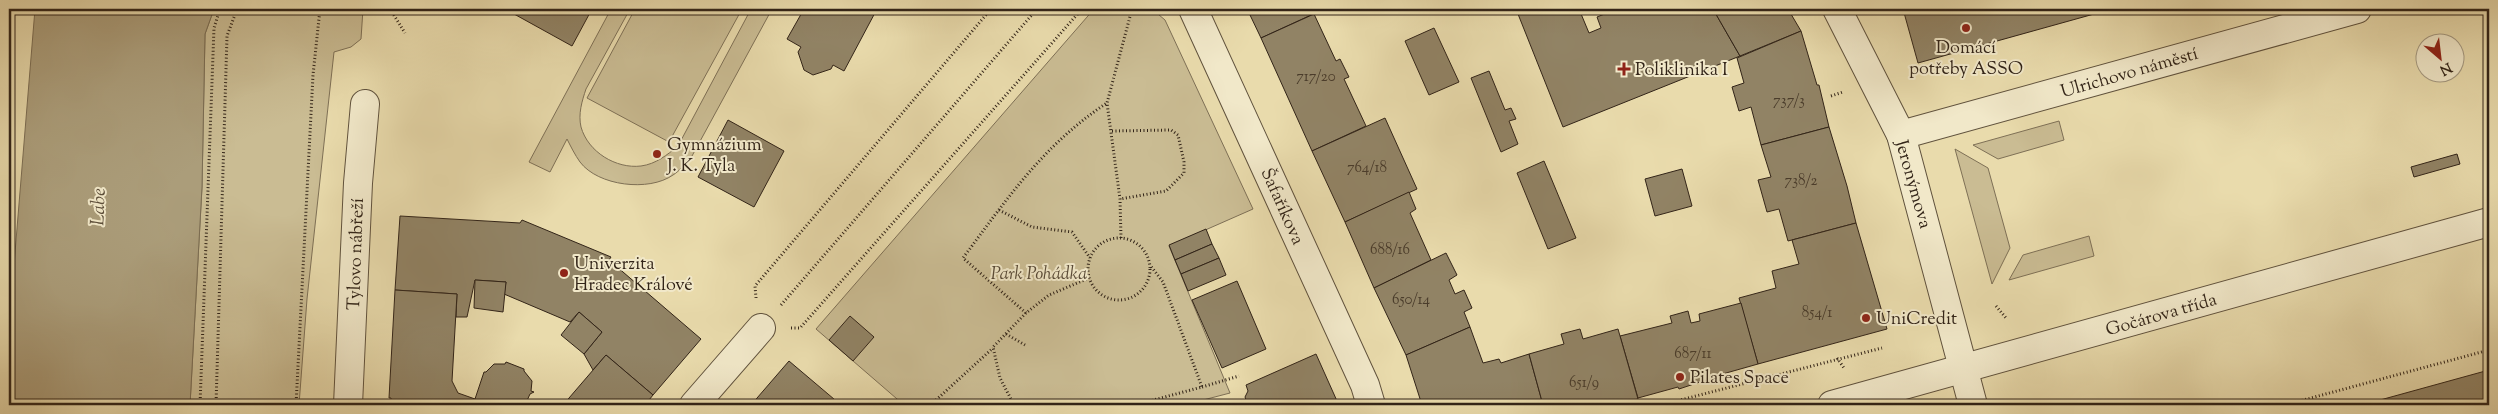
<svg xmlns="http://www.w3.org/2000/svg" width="2498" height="414" viewBox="0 0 2498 414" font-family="'Sorts Mill Goudy',serif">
	<rect width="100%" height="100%" fill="#e9dbac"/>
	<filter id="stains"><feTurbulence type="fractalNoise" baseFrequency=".004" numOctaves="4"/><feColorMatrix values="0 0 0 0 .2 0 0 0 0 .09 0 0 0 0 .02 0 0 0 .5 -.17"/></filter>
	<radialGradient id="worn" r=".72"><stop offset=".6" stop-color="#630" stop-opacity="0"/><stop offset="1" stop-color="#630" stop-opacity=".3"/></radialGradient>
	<g fill="#cabc93" stroke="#7e7056">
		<path d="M 214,9 L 363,9 L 361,39 L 351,47 L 334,52 L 307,299 L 299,405 L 190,405 L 202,187 L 205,34 Z"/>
		<path d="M 611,9 L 630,9 L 586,89 C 582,101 578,114 581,127 C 588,152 616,169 641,166 C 656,164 667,155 678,146 L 751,9 L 772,9 L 692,156 C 686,162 680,171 673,175 C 649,192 598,186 580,162 C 575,155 571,147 567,139 L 550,172 L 529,162 Z"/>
		<path d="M 635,9 L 742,9 L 669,142 L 587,98 Z"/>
		<path d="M 1094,9 L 1152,9 L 1165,20 L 1253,209 L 1169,246 L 1230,393 L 1184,405 L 904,405 L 816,329 Z"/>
		<path d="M 2059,121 L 2064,140 L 1998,159 L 1973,145 Z"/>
		<path d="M 1955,149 L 1988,168 L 2010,248 L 1992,284 Z"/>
		<path d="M 2089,236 L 2094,256 L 2009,280 L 2023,255 Z"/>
	</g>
	<path fill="#ab9d7a" stroke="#7b6d53" d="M 35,9 L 214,9 L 205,34 L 202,187 L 190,405 L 9,405 L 9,326 Z"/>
	<g fill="#918365" stroke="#322418">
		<path d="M 505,9 L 592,9 L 572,46 Z"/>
		<path d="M 804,9 L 877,9 L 844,71 L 833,65 L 831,69 L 813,75 L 804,70 L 798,52 L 801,47 L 787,39 Z"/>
		<path d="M 1252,9 L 1321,9 L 1322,10 L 1261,38 L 1250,15 L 1254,13 Z"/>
		<path d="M 1516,9 L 1579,9 L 1589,33 L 1601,28 L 1597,17 L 1617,9 L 1703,9 L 1704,12 L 1713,9 L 1740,56 L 1563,127 Z"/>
		<path d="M 1713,9 L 1788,9 L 1801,31 L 1740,56 Z"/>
		<path d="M 1903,9 L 2112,9 L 1918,63 Z"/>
		<path d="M 1314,14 L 1336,61 L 1340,59 L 1349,77 L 1344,79 L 1366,126 L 1312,151 L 1261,38 Z"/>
		<path d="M 1434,28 L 1459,82 L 1429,95 L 1405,41 Z"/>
		<path d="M 1801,31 L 1817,85 L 1819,85 L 1829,127 L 1761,145 L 1751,107 L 1739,111 L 1732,87 L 1744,83 L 1737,58 Z"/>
		<path d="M 1489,71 L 1505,110 L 1511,108 L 1516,119 L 1509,121 L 1518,144 L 1501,152 L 1471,78 Z"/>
		<path d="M 1385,118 L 1417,189 L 1345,222 L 1312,151 Z"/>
		<path d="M 728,120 L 784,151 L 754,207 L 698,177 Z"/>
		<path d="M 1829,127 L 1847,186 L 1856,223 L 1788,241 L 1779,209 L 1767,212 L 1758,180 L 1771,177 L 1761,145 Z"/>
		<path d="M 2457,154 L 2460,164 L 2414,177 L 2411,167 Z"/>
		<path d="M 1544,161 L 1576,238 L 1548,249 L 1517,173 Z"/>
		<path d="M 1682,169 L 1692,206 L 1655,216 L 1645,179 Z"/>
		<path d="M 1409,192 L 1416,209 L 1410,213 L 1431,260 L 1374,288 L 1345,222 Z"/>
		<path d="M 400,216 L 520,223 L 522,220 L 611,257 L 609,260 L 701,339 L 653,395 L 606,355 L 593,370 L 584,354 L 602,332 L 579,312 L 570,322 L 504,294 L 506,282 L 475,280 L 467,317 L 456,317 L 457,294 L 395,290 Z"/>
		<path d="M 1856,223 L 1887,329 L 1758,364 L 1739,298 L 1776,288 L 1772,271 L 1799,264 L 1792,240 Z"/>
		<path d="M 1206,229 L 1212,244 L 1175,260 L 1169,245 Z"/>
		<path d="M 1212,244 L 1219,258 L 1181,274 L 1175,260 Z"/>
		<path d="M 1446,253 L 1457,275 L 1449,280 L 1455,294 L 1464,290 L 1472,308 L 1464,312 L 1470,327 L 1406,355 L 1374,288 Z"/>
		<path d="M 1219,258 L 1226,275 L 1188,291 L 1181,274 Z"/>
		<path d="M 475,280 L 506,282 L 503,312 L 474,308 Z"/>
		<path d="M 1237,281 L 1266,349 L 1222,368 L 1192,300 Z"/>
		<path d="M 395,290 L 457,294 L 452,381 L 458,393 L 475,399 L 484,372 L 486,372 L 494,364 L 505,364 L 506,362 L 524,369 L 524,371 L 532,381 L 531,391 L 534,392 L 530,394 L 525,405 L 391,405 L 391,398 L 389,398 Z"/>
		<path d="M 1741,303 L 1758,364 L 1719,375 L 1716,379 L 1712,378 L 1679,389 L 1678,387 L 1638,398 L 1620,336 L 1672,323 L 1670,316 L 1688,311 L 1691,323 L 1700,321 L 1699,314 Z"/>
		<path d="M 579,312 L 602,332 L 584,354 L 561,335 Z"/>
		<path d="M 850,316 L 874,337 L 853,361 L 829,340 Z"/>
		<path d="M 1470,327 L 1483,363 L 1499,359 L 1501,363 L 1529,354 L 1543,405 L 1422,405 L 1406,355 Z"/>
		<path d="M 1580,329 L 1583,339 L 1618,329 L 1638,399 L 1613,405 L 1543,405 L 1529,354 L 1564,344 L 1561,334 Z"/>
		<path d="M 1316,354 L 1337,401 L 1336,405 L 1248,405 L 1245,397 L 1248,391 L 1246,385 Z"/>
		<path d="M 606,355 L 653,395 L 645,405 L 563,405 Z"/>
		<path d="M 789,361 L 841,405 L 751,405 Z"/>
		<path d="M 2489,370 L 2489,405 L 2362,405 Z"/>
	</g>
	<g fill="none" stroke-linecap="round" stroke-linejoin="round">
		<defs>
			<path id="pedestrian" d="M 694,405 L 761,328"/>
			<g id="minor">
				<path d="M 1193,9 L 1365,385 L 1371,405"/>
				<path d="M 1837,9 L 1901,135 L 1973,405"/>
				<path d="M 1901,135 L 2357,9"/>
				<path d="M 348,405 L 358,183 L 365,104"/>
			</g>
			<path id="tertiary" d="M 1832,405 L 2489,222"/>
		</defs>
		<use href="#pedestrian" stroke="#60523d" stroke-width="30"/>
		<use href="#minor" stroke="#60523d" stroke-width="30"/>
		<use href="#tertiary" stroke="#60523d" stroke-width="30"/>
		<g stroke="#322418" stroke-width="3" stroke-dasharray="1 2.5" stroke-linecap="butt">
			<path d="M 390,9 L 405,33"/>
			<path d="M 1831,96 L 1843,92"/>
			<path d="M 1112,131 L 1171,130 L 1178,135 L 1184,162 L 1184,173 L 1166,191 L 1120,199"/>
			<path d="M 999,210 L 1032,227 L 1072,232 L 1090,258"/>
			<path d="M 1121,238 L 1120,199 L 1107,103 L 1132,9"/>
			<circle cx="1119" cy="269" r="31"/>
			<path d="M 756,298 L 755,286 L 991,9"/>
			<path d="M 781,305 L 1037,9"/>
			<path d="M 1996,306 L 2006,318"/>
			<path d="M 1026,313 L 963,258 C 1007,199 1044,144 1107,103"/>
			<path d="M 791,328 L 800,328 L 1082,9"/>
			<path d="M 1006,334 L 1025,345"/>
			<path d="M 1837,358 L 1844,368"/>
			<path d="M 1202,387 L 1239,376"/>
			<path d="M 936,400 L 993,348"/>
			<path d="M 2030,402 L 2031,405"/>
			<path d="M 200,405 L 214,28 L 220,9"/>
			<path d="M 216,405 L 227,36 L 237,9"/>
			<path d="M 296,405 L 313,75 L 320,9"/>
			<path d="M 1014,405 L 1000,378 L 993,347 L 1026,313 L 1049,295 L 1089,278"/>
			<path d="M 1135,405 L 1202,387 L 1163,282 L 1150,265"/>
			<path d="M 1661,405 L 1882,348"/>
			<path d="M 2285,405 L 2489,350"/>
		</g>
		<use href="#pedestrian" stroke="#f1e8c9" stroke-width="28"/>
		<use href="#minor" stroke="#f1e8c9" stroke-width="28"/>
		<use href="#tertiary" stroke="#f1e8c9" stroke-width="28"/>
	</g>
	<g fill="#8f2418" stroke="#f1e8c9" stroke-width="2">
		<circle cx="1966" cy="28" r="5"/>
		<path d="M1621.5 61.5h5v5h5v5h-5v5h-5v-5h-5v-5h5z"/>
		<circle cx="657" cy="154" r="5"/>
		<circle cx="564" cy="273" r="5"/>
		<circle cx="1866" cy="318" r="5"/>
		<circle cx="1680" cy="377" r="5"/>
	</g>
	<g text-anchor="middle" stroke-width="4" stroke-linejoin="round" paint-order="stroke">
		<g font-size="15" fill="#4a3c2b">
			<text x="1316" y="81">717/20</text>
			<text x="1789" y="105">737/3</text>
			<text x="1367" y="172">764/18</text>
			<text x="1801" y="185">738/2</text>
			<text x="1390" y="254">688/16</text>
			<text x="1411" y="304">650/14</text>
			<text x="1817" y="317">854/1</text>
			<text x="1693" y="358">687/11</text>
			<text x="1584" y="387">651/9</text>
		</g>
		<g font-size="18" fill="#322418" stroke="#f1e8c9" text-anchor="start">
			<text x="1966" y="53" text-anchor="middle">Domácí<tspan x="1966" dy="21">potřeby ASSO</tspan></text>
			<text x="1635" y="75">Poliklinika I</text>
			<text x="667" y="150">Gymnázium<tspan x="667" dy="21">J. K. Tyla</tspan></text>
			<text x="574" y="269">Univerzita<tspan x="574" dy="21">Hradec Králové</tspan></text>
			<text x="1876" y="324">UniCredit</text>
			<text x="1690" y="383">Pilates Space</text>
		</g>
		<g font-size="18" fill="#322418" stroke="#f1e8c9">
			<text transform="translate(2129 72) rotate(-16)" y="6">Ulrichovo náměstí</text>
			<text transform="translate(1914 184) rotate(74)" y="6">Jeronýmova</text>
			<text transform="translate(1283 206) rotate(66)" y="6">Šafaříkova</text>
			<text transform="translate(355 254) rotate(-88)" y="6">Tylovo nábřeží</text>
			<text transform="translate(2161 314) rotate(-16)" y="6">Gočárova třída</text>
		</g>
		<g font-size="18" font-style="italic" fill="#584a37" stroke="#f1e8c9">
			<text x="1039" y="279">Park Pohádka</text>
		</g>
		<g font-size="19" font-style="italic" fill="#5c4e3a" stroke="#f1e8c9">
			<text transform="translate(97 207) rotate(-88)" y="7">Labe</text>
		</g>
	</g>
	<rect width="2498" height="414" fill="none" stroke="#e9dbac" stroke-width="30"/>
	<rect x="10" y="10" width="2478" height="394" fill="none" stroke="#322418" stroke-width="2.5"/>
	<rect x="15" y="15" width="2468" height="384" fill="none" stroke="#322418"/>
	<g transform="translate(2440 58) rotate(152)"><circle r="24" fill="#f1e8c9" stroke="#a59a82"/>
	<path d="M0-4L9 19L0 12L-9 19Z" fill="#8f2418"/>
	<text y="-8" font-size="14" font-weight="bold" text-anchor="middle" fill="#322418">N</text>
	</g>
	<rect width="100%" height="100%" filter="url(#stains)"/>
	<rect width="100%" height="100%" fill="url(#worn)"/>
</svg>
